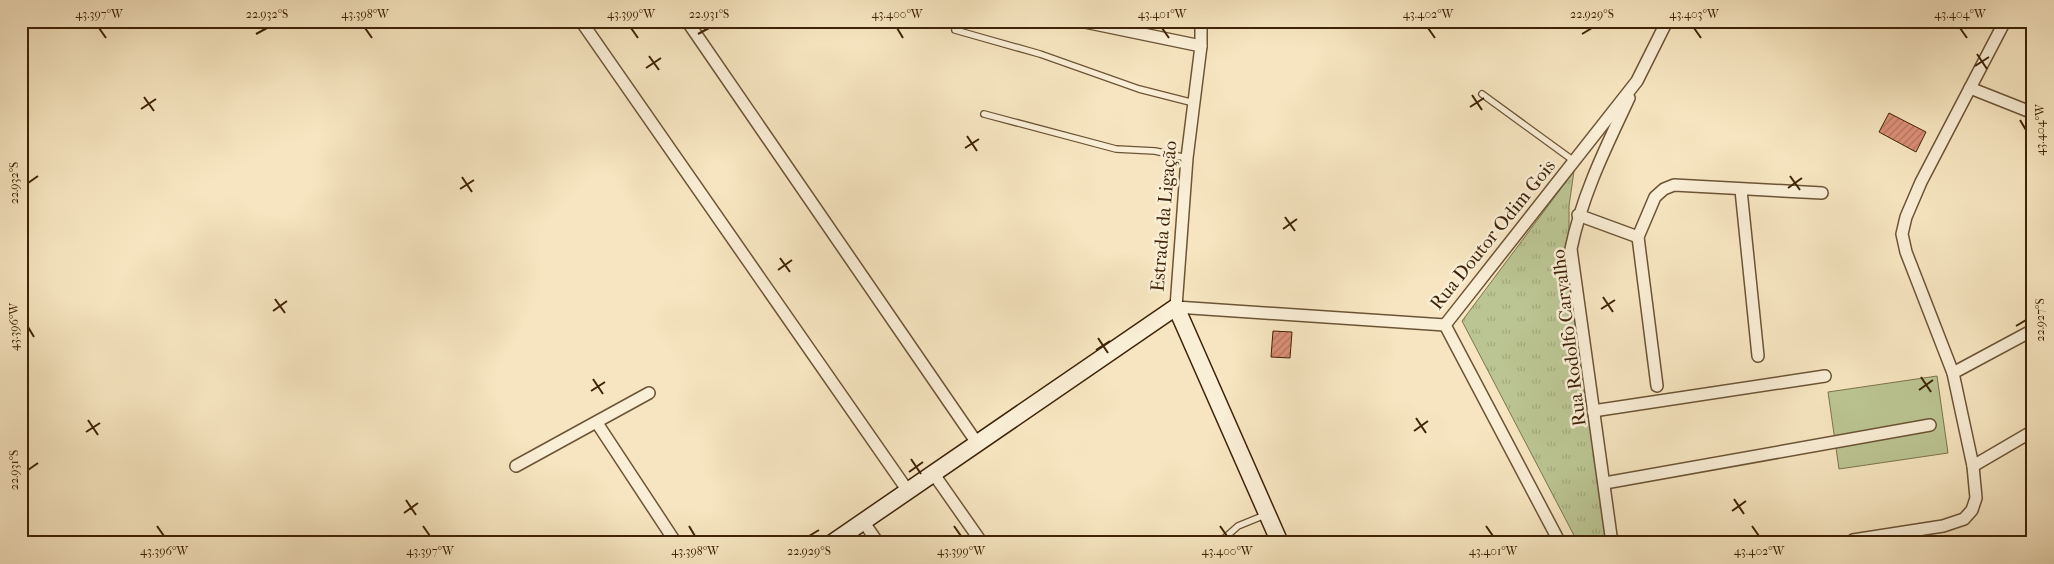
<svg xmlns="http://www.w3.org/2000/svg" width="2054" height="564" viewBox="0 0 2054 564" font-family="'IM FELL French Canon',serif">
	<defs>
		<pattern id="park-tufts" width="24" height="20" patternUnits="userSpaceOnUse" patternTransform="scale(1.25)"><rect width="24" height="20" fill="#bbc593"/><path d="M3 7l-1-3M5 7V3M7 7l1-3M15 17l-1-3M17 17v-4M19 17l1-3" fill="none" stroke="#a2a97d"/></pattern>
		<pattern id="building-hatch" width="6" height="6" patternUnits="userSpaceOnUse" patternTransform="scale(1.25)"><rect width="6" height="6" fill="#dc9078"/><path d="M-1 1l2-2M0 6l6-6M5 7l2-2" fill="none" stroke="#b47560"/></pattern>
	</defs>
	<rect width="100%" height="100%" fill="#f6e5c0"/>
	<filter id="stains"><feTurbulence type="fractalNoise" baseFrequency=".004" numOctaves="4"/><feColorMatrix values="0 0 0 0 .2 0 0 0 0 .09 0 0 0 0 .02 0 0 0 .5 -.17"/></filter>
	<radialGradient id="worn" r=".72"><stop offset=".6" stop-color="#630" stop-opacity="0"/><stop offset="1" stop-color="#630" stop-opacity=".3"/></radialGradient>
	<path fill="url(#park-tufts)" stroke="#7d744d" d="M 1574,171 L 1569,206 L 1569,266 L 1607,543 L 1578,543 L 1462,321 Z"/>
	<path fill="#bbc593" stroke="#7d744d" d="M 1937,376 L 1948,453 L 1839,469 L 1828,392 Z"/>
	<g fill="url(#building-hatch)" stroke="#3f2307">
		<path d="M 1889,113 L 1926,132 L 1916,152 L 1879,132 Z"/>
		<path d="M 1273,331 L 1292,332 L 1290,358 L 1271,357 Z"/>
	</g>
	<g fill="none" stroke-linecap="round" stroke-linejoin="round">
		<defs>
			<g id="lane">
				<path d="M 955,30 L 1040,54 L 1139,89 L 1194,103"/>
				<path d="M 1482,94 L 1574,161"/>
				<path d="M 984,114 L 1116,149 L 1155,151 L 1187,158"/>
				<path d="M 1219,543 L 1238,526 L 1265,515"/>
			</g>
			<g id="street">
				<path d="M 581,21 L 908,491"/>
				<path d="M 687,21 L 977,443"/>
				<path d="M 1080,21 L 1201,46"/>
				<path d="M 1201,21 L 1201,46 L 1187,158 L 1176,307 L 1445,325 L 1637,81 L 1667,21"/>
				<path d="M 1970,88 L 2033,113"/>
				<path d="M 1741,190 L 1758,356"/>
				<path d="M 1578,215 L 1638,237"/>
				<path d="M 1445,325 L 1560,543"/>
				<path d="M 1953,373 L 2033,330"/>
				<path d="M 1657,386 L 1638,237 L 1655,197 L 1664,189 L 1674,185 L 1822,193"/>
				<path d="M 1593,411 L 1825,376"/>
				<path d="M 597,423 L 676,543"/>
				<path d="M 516,466 L 649,393"/>
				<path d="M 1973,466 L 2033,431"/>
				<path d="M 933,473 L 982,543"/>
				<path d="M 1605,483 L 1930,425"/>
				<path d="M 863,521 L 878,543"/>
				<path d="M 1853,540 L 1943,526 L 1964,519 L 1972,510 L 1976,498 L 1973,466 L 1953,373 L 1906,252 L 1902,234 L 1906,217 L 1921,182 L 2005,21"/>
				<path d="M 1612,543 L 1571,249 C 1582,195 1606,147 1629,98"/>
			</g>
			<path id="secondary" d="M 832,543 L 1176,307 L 1280,543"/>
		</defs>
		<use href="#lane" stroke="#6d5435" stroke-width="8"/>
		<use href="#street" stroke="#6d5435" stroke-width="14"/>
		<use href="#secondary" stroke="#3f2307" stroke-width="19"/>
		<use href="#lane" stroke="#f9eed6" stroke-width="5.5"/>
		<use href="#street" stroke="#f9eed6" stroke-width="11"/>
		<use href="#secondary" stroke="#f9eed6" stroke-width="16"/>
	</g>
	<path fill="none" stroke="#3f2307" stroke-width="2" d="M 99,28 L 106,38M 365,28 L 372,38M 631,28 L 638,38M 897,28 L 903,38M 1162,28 L 1169,38M 1428,28 L 1435,38M 1694,28 L 1701,38M 1960,28 L 1967,38M 256,34 L 267,28M 698,34 L 709,28M 1582,34 L 1592,28M 1977,54 L 1987,69M 649,56 L 659,70M 1975,66 L 1989,57M 646,68 L 661,58M 1472,95 L 1482,110M 144,97 L 154,111M 1470,107 L 1484,98M 141,109 L 156,99M 2020,120 L 2026,130M 967,136 L 977,151M 965,148 L 979,139M 1790,176 L 1800,190M 462,177 L 472,192M 28,183 L 38,176M 1788,188 L 1802,178M 460,189 L 474,180M 1285,217 L 1295,231M 1283,229 L 1297,219M 780,258 L 790,272M 778,270 L 792,260M 1603,297 L 1613,312M 275,299 L 285,313M 1601,309 L 1615,300M 273,311 L 287,301M 2016,326 L 2026,320M 28,327 L 34,337M 1098,338 L 1108,353M 1096,350 L 1110,341M 1921,377 L 1931,392M 593,379 L 603,394M 1919,390 L 1933,380M 591,391 L 605,382M 1416,418 L 1426,433M 88,420 L 98,435M 1414,431 L 1428,421M 86,432 L 100,423M 911,459 L 921,474M 28,470 L 38,463M 909,472 L 923,462M 1734,499 L 1744,514M 406,500 L 416,515M 1732,511 L 1746,501M 404,513 L 418,503M 157,526 L 164,536M 423,526 L 430,536M 689,526 L 695,536M 954,526 L 961,536M 1220,526 L 1227,536M 1486,526 L 1493,536M 1752,526 L 1759,536M 809,536 L 819,530"/>
	<g text-anchor="middle" stroke-width="5" stroke-linejoin="round" paint-order="stroke">
		<g font-size="19" fill="#3f2307" stroke="#f9eed6">
			<text transform="translate(1163 216) rotate(-85)" y="7">Estrada da Ligação</text>
			<text transform="translate(1492 234) rotate(-51)" y="7">Rua Doutor Odim Gois</text>
			<text transform="translate(1568 338) rotate(-97)" y="7">Rua Rodolfo Carvalho</text>
		</g>
	</g>
	<rect width="2054" height="564" fill="none" stroke="#f6e5c0" stroke-width="55"/>
	<rect x="28" y="28" width="1998" height="508" fill="none" stroke="#3f2307" stroke-width="2"/>
	<g font-size="12" text-anchor="middle" fill="#3f2307">
		<text x="99" y="18">43.397°W</text>
		<text x="267" y="18">22.932°S</text>
		<text x="365" y="18">43.398°W</text>
		<text x="631" y="18">43.399°W</text>
		<text x="709" y="18">22.931°S</text>
		<text x="897" y="18">43.400°W</text>
		<text x="1162" y="18">43.401°W</text>
		<text x="1428" y="18">43.402°W</text>
		<text x="1592" y="18">22.929°S</text>
		<text x="1694" y="18">43.403°W</text>
		<text x="1960" y="18">43.404°W</text>
		<text transform="translate(2040 130) rotate(-90)" y="4">43.404°W</text>
		<text transform="translate(14 183) rotate(-90)" y="4">22.932°S</text>
		<text transform="translate(2040 320) rotate(-90)" y="4">22.927°S</text>
		<text transform="translate(14 327) rotate(-90)" y="4">43.396°W</text>
		<text transform="translate(14 470) rotate(-90)" y="4">22.931°S</text>
		<text x="164" y="555">43.396°W</text>
		<text x="430" y="555">43.397°W</text>
		<text x="695" y="555">43.398°W</text>
		<text x="809" y="555">22.929°S</text>
		<text x="961" y="555">43.399°W</text>
		<text x="1227" y="555">43.400°W</text>
		<text x="1493" y="555">43.401°W</text>
		<text x="1759" y="555">43.402°W</text>
	</g>
	<rect width="100%" height="100%" filter="url(#stains)"/>
	<rect width="100%" height="100%" fill="url(#worn)"/>
</svg>
